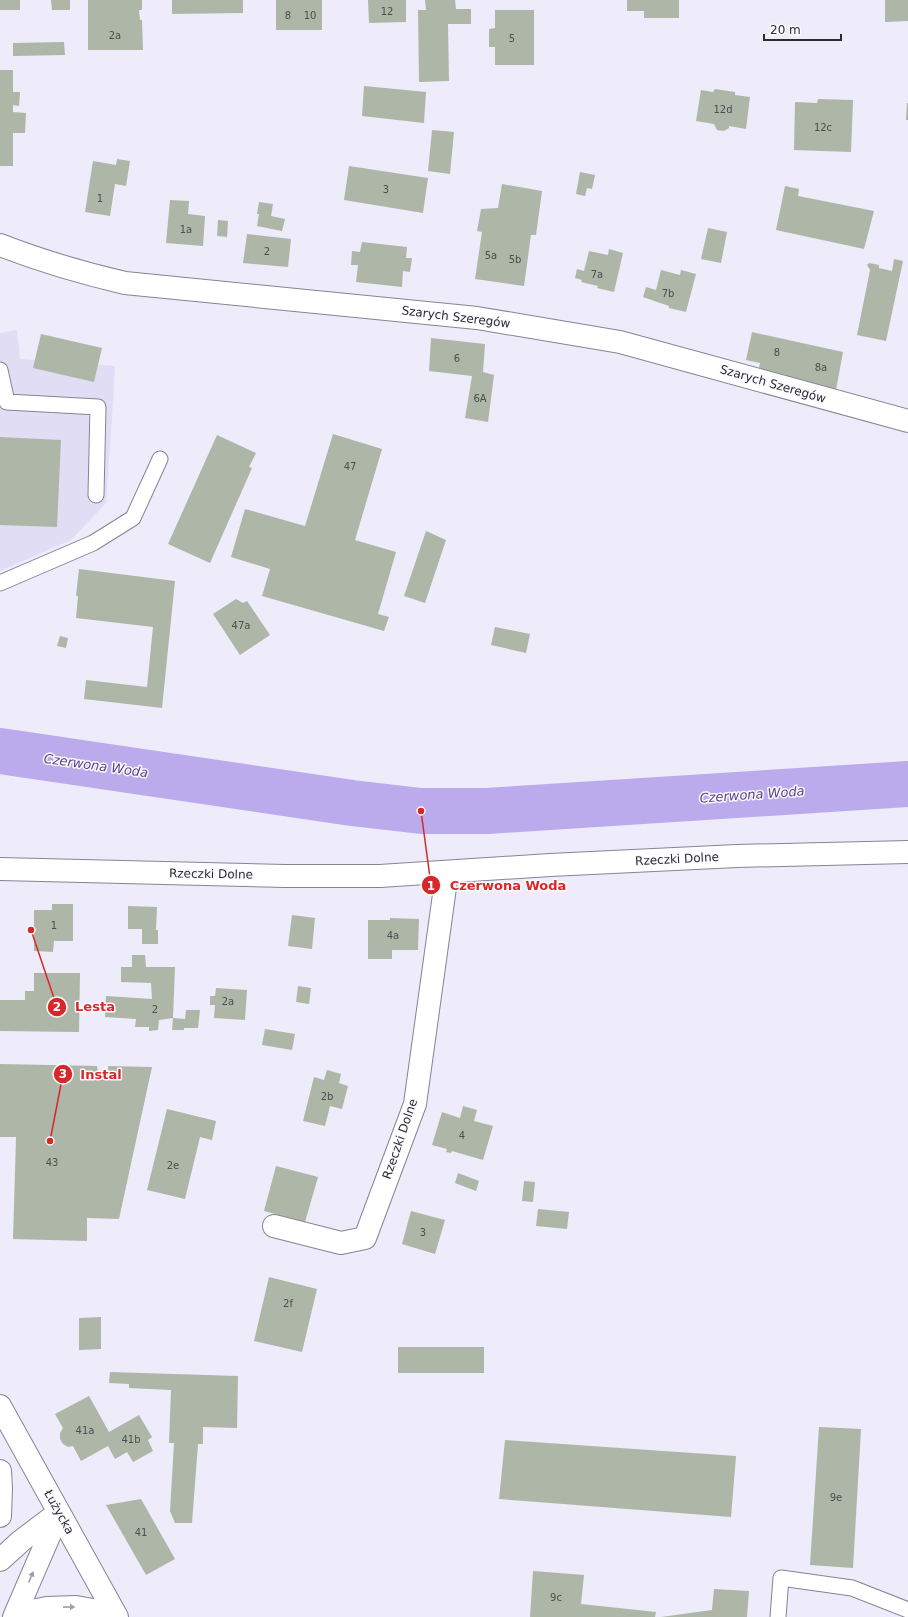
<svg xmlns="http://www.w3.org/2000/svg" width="908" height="1617" viewBox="0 0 908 1617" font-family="'DejaVu Sans',sans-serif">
	<rect width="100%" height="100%" fill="#eeebfb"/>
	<path fill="#e1ddf4" d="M 17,330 L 20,359 L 115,366 L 113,402 L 106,503 L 71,540 L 0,571 L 0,333 Z"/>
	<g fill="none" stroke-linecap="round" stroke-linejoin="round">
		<path stroke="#bbabec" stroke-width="46" d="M 0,751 L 352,803 L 421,811 L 487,811 L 908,784"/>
	</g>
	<g fill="#aeb6a8">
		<rect x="0" y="0" width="20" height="10"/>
		<path d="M 51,0 L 70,0 L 70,10 L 52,10 Z"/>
		<path d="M 88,0 L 142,0 L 142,10 L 139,10 L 140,20 L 142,20 L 143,50 L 88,50 Z"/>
		<path d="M 172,0 L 243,0 L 243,13 L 172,14 Z"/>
		<rect x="276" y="0" width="46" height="30"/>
		<path d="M 368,0 L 406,0 L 406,22 L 369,23 Z"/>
		<path d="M 425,0 L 455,0 L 456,9 L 471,9 L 471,24 L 448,24 L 449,81 L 419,82 L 418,10 L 426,10 Z"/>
		<path d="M 627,0 L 679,0 L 679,18 L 644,18 L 644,11 L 627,11 Z"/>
		<path d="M 885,0 L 908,0 L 908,21 L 885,22 Z"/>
		<path d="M 495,10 L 534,10 L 534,65 L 495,65 L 495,47 L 489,47 L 489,29 L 495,28 Z"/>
		<path d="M 64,42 L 65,55 L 13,56 L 13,43 Z"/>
		<path d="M 0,70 L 13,70 L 13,92 L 20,92 L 19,106 L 13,105 L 13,112 L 26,113 L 25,133 L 13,133 L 13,166 L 0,166 Z"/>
		<path d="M 364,86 L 426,92 L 424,123 L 362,116 Z"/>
		<path d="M 715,89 L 735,92 L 735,95 L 750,97 L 746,129 L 729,126 L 729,128 L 724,131 L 717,130 L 714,124 L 696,121 L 701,90 L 713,92 Z"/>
		<path d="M 818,99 L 853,100 L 851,152 L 794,150 L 795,102 L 817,103 Z"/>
		<path d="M 907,103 L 908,103 L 908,120 L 906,120 Z"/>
		<path d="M 432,130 L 454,132 L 450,174 L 428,171 Z"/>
		<path d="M 117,159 L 130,161 L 126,186 L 115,184 L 110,216 L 85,212 L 93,161 L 116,165 Z"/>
		<path d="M 349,166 L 428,178 L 423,213 L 344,200 Z"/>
		<path d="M 580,172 L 595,175 L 592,189 L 587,188 L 585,196 L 576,194 Z"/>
		<path d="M 502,184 L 542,191 L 536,235 L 531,235 L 524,286 L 475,279 L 482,232 L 477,231 L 481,209 L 498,208 Z"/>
		<path d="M 785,186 L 799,189 L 798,196 L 874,211 L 864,249 L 776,230 Z"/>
		<path d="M 170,200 L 189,201 L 188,214 L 205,216 L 203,246 L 166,243 Z"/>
		<path d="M 259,202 L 273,204 L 271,216 L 285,219 L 282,231 L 257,226 L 259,214 L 257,214 Z"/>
		<path d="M 218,220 L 228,221 L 227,237 L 217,236 Z"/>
		<path d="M 708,228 L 727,232 L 721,263 L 701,259 Z"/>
		<path d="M 247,234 L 291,239 L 288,267 L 243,263 Z"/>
		<path d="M 362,242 L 407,247 L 406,258 L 412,258 L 410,272 L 403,271 L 402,287 L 356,282 L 358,265 L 351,265 L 352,251 L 360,252 Z"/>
		<path d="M 609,249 L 623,253 L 614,292 L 597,288 L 598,286 L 581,282 L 582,280 L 575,278 L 577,269 L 584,271 L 589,251 L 608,255 Z"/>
		<path d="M 894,259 L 903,261 L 886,341 L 857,335 L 870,270 L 867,265 L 869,263 L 879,265 L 879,268 L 892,271 Z"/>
		<path d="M 661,270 L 680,275 L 681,270 L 696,274 L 686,312 L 669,308 L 669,306 L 643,297 L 646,287 L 656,290 Z"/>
		<path d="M 752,332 L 843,352 L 836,390 L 758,373 L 760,363 L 746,360 Z"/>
		<path d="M 41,334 L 102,348 L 94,382 L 33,368 Z"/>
		<path d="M 431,338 L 485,344 L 483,372 L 494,375 L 488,422 L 465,418 L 472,376 L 429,371 Z"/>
		<path d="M 333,434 L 382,449 L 355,540 L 396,552 L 378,614 L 389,617 L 384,631 L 262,596 L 270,569 L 231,557 L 245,509 L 305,526 Z"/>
		<path d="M 217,435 L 256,453 L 249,467 L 252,468 L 210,563 L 168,544 Z"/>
		<path d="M 0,437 L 61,440 L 57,527 L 0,525 Z"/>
		<path d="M 426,531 L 446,540 L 425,603 L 404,596 Z"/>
		<path d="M 79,569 L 175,581 L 162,708 L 84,699 L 86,680 L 147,687 L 153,627 L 76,618 L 78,596 L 76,596 Z"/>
		<path d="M 236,599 L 243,603 L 247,601 L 270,635 L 240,655 L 213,614 Z"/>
		<path d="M 495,627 L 530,634 L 526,653 L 491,645 Z"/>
		<path d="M 60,636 L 68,638 L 66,648 L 57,646 Z"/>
		<path d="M 52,904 L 73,904 L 73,941 L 54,941 L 53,952 L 34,951 L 34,910 L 52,910 Z"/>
		<path d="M 128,906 L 157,907 L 156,930 L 158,930 L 158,944 L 142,944 L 142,929 L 128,929 Z"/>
		<path d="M 292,915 L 315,918 L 312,949 L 288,946 Z"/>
		<path d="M 390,918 L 419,919 L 418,950 L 392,950 L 392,959 L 368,959 L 368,920 L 390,920 Z"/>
		<path d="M 132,955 L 145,955 L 146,967 L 175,967 L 173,1018 L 159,1020 L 158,1030 L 149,1031 L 149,1027 L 135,1027 L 136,1019 L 105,1017 L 106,996 L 152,999 L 151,983 L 121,982 L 121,967 L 132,967 Z"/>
		<path d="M 34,973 L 80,973 L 79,1032 L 0,1031 L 0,1000 L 25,1000 L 25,991 L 34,991 Z"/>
		<path d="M 298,986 L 311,988 L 309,1004 L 296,1002 Z"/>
		<path d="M 216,988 L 247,990 L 245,1020 L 214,1018 L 215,1005 L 210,1005 L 210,996 L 215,996 Z"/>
		<path d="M 186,1010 L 200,1010 L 198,1028 L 184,1028 L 184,1030 L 172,1030 L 173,1018 L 185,1019 Z"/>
		<path d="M 265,1029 L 295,1034 L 292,1050 L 262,1045 Z"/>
		<path d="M 0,1064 L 97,1066 L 99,1077 L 109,1076 L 108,1066 L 152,1067 L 119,1219 L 87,1218 L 87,1241 L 13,1239 L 16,1137 L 0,1137 Z"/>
		<path d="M 327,1070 L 341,1074 L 339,1083 L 348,1086 L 342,1109 L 330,1106 L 325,1126 L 303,1121 L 314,1077 L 324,1080 Z"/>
		<path d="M 463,1106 L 477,1110 L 474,1121 L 493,1126 L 483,1160 L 452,1151 L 451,1153 L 446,1152 L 447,1149 L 432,1145 L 442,1112 L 460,1118 Z"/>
		<path d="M 167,1109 L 216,1121 L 212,1140 L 200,1137 L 185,1199 L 147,1190 Z"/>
		<path d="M 276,1166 L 318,1177 L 305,1222 L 264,1211 Z"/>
		<path d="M 458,1173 L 479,1181 L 476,1191 L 455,1183 Z"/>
		<path d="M 524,1181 L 535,1182 L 533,1202 L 522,1201 Z"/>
		<path d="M 538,1209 L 569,1212 L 567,1229 L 536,1226 Z"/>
		<path d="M 411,1211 L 445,1220 L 435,1254 L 402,1244 Z"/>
		<path d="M 269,1277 L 317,1289 L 302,1352 L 254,1341 Z"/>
		<path d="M 101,1317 L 101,1349 L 79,1350 L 79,1318 Z"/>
		<rect x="398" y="1347" width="86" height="26"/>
		<path d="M 110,1372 L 238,1376 L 237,1428 L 203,1427 L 203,1444 L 198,1444 L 192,1523 L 175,1523 L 170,1511 L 174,1443 L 169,1443 L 171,1390 L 129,1388 L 129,1384 L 109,1383 Z"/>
		<path d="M 89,1396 L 109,1432 L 139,1415 L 152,1437 L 148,1440 L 153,1451 L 133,1462 L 127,1452 L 115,1459 L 108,1446 L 81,1461 L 73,1446 L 68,1447 L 63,1444 L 60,1439 L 60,1433 L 63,1428 L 55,1414 Z"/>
		<path d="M 819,1427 L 861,1429 L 853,1568 L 810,1565 Z"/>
		<path d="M 505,1440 L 736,1456 L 731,1517 L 499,1499 Z"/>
		<path d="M 141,1499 L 175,1559 L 146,1575 L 106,1505 Z"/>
		<path d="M 533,1571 L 584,1575 L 581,1604 L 656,1612 L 655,1617 L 530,1617 Z"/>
		<path d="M 714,1589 L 749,1591 L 747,1617 L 661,1617 L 712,1610 Z"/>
	</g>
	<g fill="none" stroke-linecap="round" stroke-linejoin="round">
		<defs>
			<g id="lane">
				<path d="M 0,370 L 7,402 L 98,407 L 96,495"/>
				<path d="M 0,583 L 93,543 L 133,518 L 160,459"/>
				<path d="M 778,1617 L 781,1578 L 852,1588 L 908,1610"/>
			</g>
			<g id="street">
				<path d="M 0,245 C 41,261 82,273 125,283 L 477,318 L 620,342 L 908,421"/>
				<path d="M 0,869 L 285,876 L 380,876 L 550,865 L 737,856 L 908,852"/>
				<path d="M 274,1226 L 341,1243 L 365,1238 L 415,1104 L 447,873"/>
			</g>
			<g id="secondary">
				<path d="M 0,1406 L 117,1617"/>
				<path d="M 0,1471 L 1,1488 L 0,1516"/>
				<path d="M 0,1560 L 21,1541 L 58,1513"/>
				<path d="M 16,1614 L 47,1608 L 76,1607 L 115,1614"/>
				<path d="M 14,1617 L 59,1513"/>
			</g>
		</defs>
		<use href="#lane" stroke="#868492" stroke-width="17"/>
		<use href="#street" stroke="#868492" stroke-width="24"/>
		<use href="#secondary" stroke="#868492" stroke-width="24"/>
		<use href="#lane" stroke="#fff" stroke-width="15"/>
		<use href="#street" stroke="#fff" stroke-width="22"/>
		<use href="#secondary" stroke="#fff" stroke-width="22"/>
	</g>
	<defs><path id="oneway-solid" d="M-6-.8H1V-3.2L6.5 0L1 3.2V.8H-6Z"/></defs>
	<g fill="#a0a0a2">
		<use href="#oneway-solid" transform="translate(31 1577) rotate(-67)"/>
		<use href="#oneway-solid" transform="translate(69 1607) rotate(-1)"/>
	</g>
	<g text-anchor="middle" stroke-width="3" stroke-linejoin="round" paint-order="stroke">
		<g font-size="10" fill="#4c4e4f">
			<text x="387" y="15">12</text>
			<text x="288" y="19">8</text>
			<text x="310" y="19">10</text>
			<text x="115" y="39">2a</text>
			<text x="512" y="42">5</text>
			<text x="723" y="113">12d</text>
			<text x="823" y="131">12c</text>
			<text x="386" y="193">3</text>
			<text x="100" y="202">1</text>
			<text x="186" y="233">1a</text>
			<text x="267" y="255">2</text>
			<text x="491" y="259">5a</text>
			<text x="515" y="263">5b</text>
			<text x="597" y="278">7a</text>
			<text x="668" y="297">7b</text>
			<text x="777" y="356">8</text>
			<text x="457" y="362">6</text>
			<text x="821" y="371">8a</text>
			<text x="480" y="402">6A</text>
			<text x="350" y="470">47</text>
			<text x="241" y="629">47a</text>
			<text x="54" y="929">1</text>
			<text x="393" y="939">4a</text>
			<text x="228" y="1005">2a</text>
			<text x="155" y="1013">2</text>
			<text x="327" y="1100">2b</text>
			<text x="462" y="1139">4</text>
			<text x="52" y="1166">43</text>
			<text x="173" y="1169">2e</text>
			<text x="423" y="1236">3</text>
			<text x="288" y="1307">2f</text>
			<text x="85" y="1434">41a</text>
			<text x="131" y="1443">41b</text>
			<text x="836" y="1501">9e</text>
			<text x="141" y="1536">41</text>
			<text x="556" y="1601">9c</text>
		</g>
		<g font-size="12" fill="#2c2b31" stroke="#fbfafe">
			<text transform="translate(456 317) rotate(7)" y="4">Szarych Szeregów</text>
			<text transform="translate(773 384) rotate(16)" y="4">Szarych Szeregów</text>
			<text transform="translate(677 859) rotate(-3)" y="4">Rzeczki Dolne</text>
			<text transform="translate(211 874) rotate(1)" y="4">Rzeczki Dolne</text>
			<text transform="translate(400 1139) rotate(-71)" y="4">Rzeczki Dolne</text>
			<text transform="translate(59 1512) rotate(61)" y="4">Łużycka</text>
		</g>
		<g font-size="13" font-style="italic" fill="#59418e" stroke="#fbfafe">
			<text transform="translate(96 765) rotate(8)" y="5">Czerwona Woda</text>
			<text transform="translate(752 794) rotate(-4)" y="5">Czerwona Woda</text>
		</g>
	</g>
	<path fill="none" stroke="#d62828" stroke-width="1.5" d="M421 811L431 885M31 930L57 1007M50 1141L63 1074"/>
	<g fill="#d62828" stroke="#fbfafe" stroke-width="1.5">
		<circle cx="421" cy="811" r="4"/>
		<circle cx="31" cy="930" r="4"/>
		<circle cx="50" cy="1141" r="4"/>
		<circle cx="431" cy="885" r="10"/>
		<circle cx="57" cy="1007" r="10"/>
		<circle cx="63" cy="1074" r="10"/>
	</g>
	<g font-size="12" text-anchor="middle" font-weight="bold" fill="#fff">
		<text x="431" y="890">1</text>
		<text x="57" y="1011">2</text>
		<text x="63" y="1078">3</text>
	</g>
	<g font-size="13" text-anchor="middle" font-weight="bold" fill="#d62828" stroke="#fbfafe" stroke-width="3" stroke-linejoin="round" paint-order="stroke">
		<text x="508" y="890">Czerwona Woda</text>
		<text x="95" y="1011">Lesta</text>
		<text x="101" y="1079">Instal</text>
	</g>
	<path d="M764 34v6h77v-6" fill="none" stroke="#2c2b31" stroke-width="2"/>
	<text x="770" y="34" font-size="12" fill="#2c2b31" stroke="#fbfafe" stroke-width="3" paint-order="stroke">20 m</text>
</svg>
